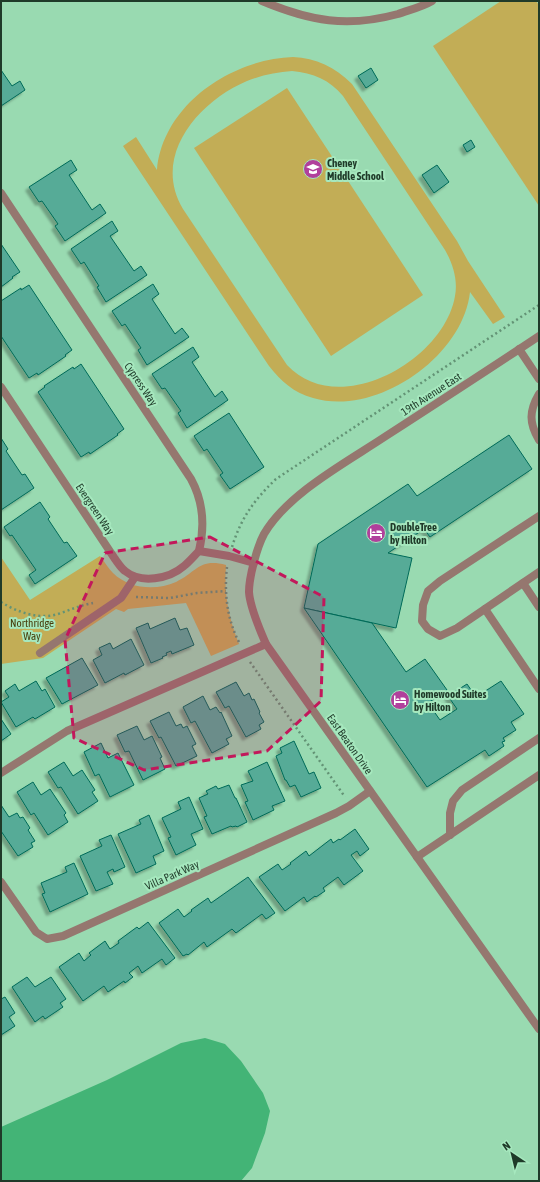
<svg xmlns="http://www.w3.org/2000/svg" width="540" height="1182" viewBox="0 0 540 1182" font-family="'Asap Condensed',sans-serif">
	<defs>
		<filter id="shadow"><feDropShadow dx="-3.5" dy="3.5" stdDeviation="1" flood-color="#0004"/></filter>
	</defs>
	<rect width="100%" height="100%" fill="#99dab1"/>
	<g fill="#c2ad56" fill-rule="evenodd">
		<path d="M 501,1 L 536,1 L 539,5 L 539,206 L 433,46 Z"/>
		<path d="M 293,57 C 316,58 335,67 352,84 L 457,241 L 468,261 L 505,317 L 493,324 L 470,292 C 463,357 376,417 313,398 C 294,393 281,381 269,366 L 123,146 L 136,137 L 157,170 C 163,104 232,59 293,57 ZM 292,71 C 313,73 330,80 343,96 L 445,250 C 453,264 458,280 455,296 C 444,361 338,420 287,365 L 183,209 C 151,156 199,101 247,81 C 262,75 277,72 292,71 Z"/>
		<path d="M 287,88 L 423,295 L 331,356 L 194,148 Z"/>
		<path d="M 100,556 C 104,561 108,568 113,573 C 129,589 156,591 176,582 C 197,572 199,558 226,565 C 224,595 228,616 239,644 L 211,656 L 186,603 L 128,609 L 124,612 L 116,609 L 43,658 L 1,664 L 1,557 L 30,600 Z"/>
	</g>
	<path fill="#43b476" d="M 205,1038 L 225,1044 L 241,1061 L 263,1093 L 270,1111 L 265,1133 L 252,1168 L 241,1181 L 1,1181 L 1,1127 L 107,1080 L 181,1043 Z"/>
	<g fill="#57ab97" stroke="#006a58" filter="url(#shadow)">
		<path d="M 371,68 L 378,80 L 366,88 L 358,76 Z"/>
		<path d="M 1,70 L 12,86 L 20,81 L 25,90 L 1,106 Z"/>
		<path d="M 471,140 L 475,147 L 467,152 L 463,145 Z"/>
		<path d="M 71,160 L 77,170 L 69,175 L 92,210 L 100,204 L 106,213 L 65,241 L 55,226 L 58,224 L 42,201 L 39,202 L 29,187 Z"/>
		<path d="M 437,165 L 449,182 L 434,193 L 422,175 Z"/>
		<path d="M 112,221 L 118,231 L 110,236 L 134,271 L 141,266 L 147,275 L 106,302 L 97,287 L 99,286 L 84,262 L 81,264 L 71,249 Z"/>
		<path d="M 1,244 L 20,272 L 12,277 L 13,278 L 1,287 Z"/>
		<path d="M 153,284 L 159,294 L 152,299 L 175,334 L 182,328 L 189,337 L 147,365 L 138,350 L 141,348 L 125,324 L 122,326 L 112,311 Z"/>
		<path d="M 29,285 L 72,350 L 65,355 L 66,356 L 38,375 L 37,373 L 29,378 L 1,336 L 1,301 L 21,288 L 21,290 Z"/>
		<path d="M 193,347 L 199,357 L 192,362 L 215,397 L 222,391 L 228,400 L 187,428 L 178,413 L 181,411 L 165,388 L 162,389 L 152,374 Z"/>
		<path d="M 81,364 L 124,429 L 117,434 L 118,435 L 90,454 L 89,452 L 81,457 L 38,392 L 45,387 L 44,386 L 73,367 L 74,369 Z"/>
		<path d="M 229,413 L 264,467 L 230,489 L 220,475 L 223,473 L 207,449 L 204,451 L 194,436 Z"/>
		<path d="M 509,435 L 532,469 L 430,537 L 424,529 L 388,553 L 412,558 L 396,628 L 304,608 L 318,544 L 408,484 L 417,496 Z"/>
		<path d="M 1,438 L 8,449 L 6,451 L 22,475 L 25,474 L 34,488 L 1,510 Z"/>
		<path d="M 40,502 L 50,517 L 48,519 L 64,543 L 67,542 L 77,556 L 35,584 L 29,575 L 36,570 L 12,535 L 10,536 L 4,527 Z"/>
		<path d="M 304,608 L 372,623 L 406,672 L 425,659 L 447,690 L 428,703 L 440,720 L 457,709 L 448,696 L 467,684 L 476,697 L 501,681 L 524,714 L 511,722 L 516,730 L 503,738 L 505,741 L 502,742 L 504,746 L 489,756 L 485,750 L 427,787 Z"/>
		<path d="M 175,618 L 180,630 L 187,628 L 194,645 L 172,654 L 171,651 L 166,653 L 167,655 L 162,657 L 163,658 L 151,663 L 136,628 L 148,623 L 150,629 Z"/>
		<path d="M 131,639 L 144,665 L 125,675 L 124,673 L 105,683 L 93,660 L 102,655 L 99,648 L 110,643 L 113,649 Z"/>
		<path d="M 82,658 L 98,685 L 62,704 L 46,678 Z"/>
		<path d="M 36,681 L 42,691 L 45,689 L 55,707 L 35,719 L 33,717 L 16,727 L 1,702 L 9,697 L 5,691 L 15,684 L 19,691 Z"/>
		<path d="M 236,682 L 244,696 L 249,693 L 252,700 L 254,699 L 260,712 L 259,713 L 264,722 L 259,725 L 261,729 L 246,737 L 229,706 L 225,708 L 216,692 Z"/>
		<path d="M 203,696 L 210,710 L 216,707 L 220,713 L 221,712 L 232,736 L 226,739 L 229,744 L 212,753 L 195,721 L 191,723 L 183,707 Z"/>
		<path d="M 169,712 L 176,726 L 181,724 L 183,728 L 187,726 L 196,744 L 192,746 L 197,756 L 176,766 L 161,737 L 159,738 L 150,721 Z"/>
		<path d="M 1,719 L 11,734 L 1,741 Z"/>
		<path d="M 137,726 L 144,740 L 152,736 L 162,757 L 160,758 L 165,769 L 143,780 L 129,751 L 125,752 L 117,735 Z"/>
		<path d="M 294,741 L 309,774 L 314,772 L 321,788 L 301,797 L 295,785 L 290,787 L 286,780 L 285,780 L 276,756 L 282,753 L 280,748 Z"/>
		<path d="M 101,743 L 108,758 L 118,753 L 134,785 L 110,797 L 99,774 L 95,776 L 84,752 Z"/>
		<path d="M 64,762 L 73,776 L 82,770 L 95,790 L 92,792 L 98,801 L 78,814 L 61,787 L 58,788 L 48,772 Z"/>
		<path d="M 267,762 L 285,801 L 272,806 L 274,810 L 253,820 L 245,802 L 248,801 L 241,785 L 253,781 L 248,771 Z"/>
		<path d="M 33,782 L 41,795 L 50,789 L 66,813 L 64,815 L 68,822 L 48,835 L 34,813 L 31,815 L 17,792 Z"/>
		<path d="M 229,785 L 235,798 L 236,798 L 247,822 L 237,827 L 236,826 L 232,827 L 231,826 L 212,834 L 204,817 L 207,816 L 199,798 L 208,794 L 206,791 L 216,786 L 218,789 Z"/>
		<path d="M 189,797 L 203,829 L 191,834 L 196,845 L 176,855 L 168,838 L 171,837 L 162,818 L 181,809 L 178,802 Z"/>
		<path d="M 1,805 L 9,817 L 17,813 L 20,818 L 23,817 L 30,828 L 28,830 L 35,841 L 31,843 L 33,847 L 18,856 L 1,831 Z"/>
		<path d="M 149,815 L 164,851 L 153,856 L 156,864 L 136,873 L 118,834 L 141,824 L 139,820 Z"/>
		<path d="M 355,829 L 369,849 L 360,856 L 357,851 L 351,855 L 363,871 L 344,885 L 338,877 L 323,888 L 325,891 L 316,897 L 315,896 L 307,902 L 304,897 L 285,911 L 259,877 L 278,864 L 282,870 L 291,864 L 290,863 L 306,851 L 309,856 L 331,839 L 333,843 L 339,839 L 340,840 Z"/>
		<path d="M 111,835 L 125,867 L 114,872 L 113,869 L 107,872 L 113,884 L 96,891 L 80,856 L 102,846 L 99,840 Z"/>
		<path d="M 74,863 L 88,894 L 50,912 L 42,894 L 45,893 L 41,883 L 67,872 L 65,867 Z"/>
		<path d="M 248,877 L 275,913 L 266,919 L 262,914 L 236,933 L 232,929 L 207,947 L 204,942 L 188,955 L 187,954 L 183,956 L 159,923 L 178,909 L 184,917 L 192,911 L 191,910 L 208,898 L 211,903 Z"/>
		<path d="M 148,922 L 175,958 L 166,965 L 162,959 L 142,973 L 138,966 L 129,973 L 133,977 L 125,983 L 124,981 L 108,992 L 104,986 L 83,1001 L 59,967 L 79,953 L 84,961 L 91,955 L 89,953 L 105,941 L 110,949 L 119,943 L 118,941 L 137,927 L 139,929 Z"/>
		<path d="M 27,977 L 35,987 L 51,977 L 66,999 L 60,1003 L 63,1007 L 45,1019 L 43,1016 L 35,1022 L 12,987 Z"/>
		<path d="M 5,997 L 15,1013 L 9,1017 L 15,1026 L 1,1035 L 1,999 Z"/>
	</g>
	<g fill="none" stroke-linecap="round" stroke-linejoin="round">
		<g stroke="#639375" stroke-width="2.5" stroke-dasharray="2 3" stroke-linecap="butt">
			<path d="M 232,547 C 241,518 254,500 276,479 L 539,305"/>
			<path d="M 227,567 C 224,593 227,620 240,644"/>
			<path d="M 136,597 L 170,598 L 197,593 L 226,591"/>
			<path d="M 1,602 C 17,612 39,620 58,614 C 70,610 81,605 93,603"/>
			<path d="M 250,662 L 345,797"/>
		</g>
		<g stroke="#95776f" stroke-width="8">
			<path d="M 262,1 C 310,21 347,28 398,14 C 409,10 422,7 432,1"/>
			<path d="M 519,349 L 539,379"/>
			<path d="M 539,394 C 529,411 529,423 539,440"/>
			<path d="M 539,516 L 440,581 L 428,591 L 423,605 L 422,621 L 428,629 L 440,636 L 457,628 L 539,572"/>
			<path d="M 523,583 L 539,607"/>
			<path d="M 485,609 L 539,689"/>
			<path d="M 40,653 L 121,598 L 135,577"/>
			<path d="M 450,835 L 450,813 L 453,801 L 462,790 L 539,738"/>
			<path d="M 417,857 L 539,775"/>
		</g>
		<g stroke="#95776f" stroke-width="8">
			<path d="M 1,193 L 191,479 C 203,501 205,526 199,551 L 229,556 L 254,563"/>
			<path d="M 539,336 C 488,370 437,403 386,436 C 347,462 288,493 264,534 C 257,547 249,577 249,592 C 250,608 260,630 266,644 L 539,1029"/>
			<path d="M 1,387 L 115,559 C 118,563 121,568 125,571 C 141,584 169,579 184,566 C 189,562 194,556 199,551"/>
			<path d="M 1,773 L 67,731 L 266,644"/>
			<path d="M 1,882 L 36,932 L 47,939 L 63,936 L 336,813 L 349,806 L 370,791"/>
		</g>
	</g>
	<path fill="#c2185b" fill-opacity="0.2" stroke="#c2185b" stroke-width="3" stroke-dasharray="8 5" stroke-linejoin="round" d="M 210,537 L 324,597 L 321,701 L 267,751 L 144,770 L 74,738 L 65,640 L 105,553 Z"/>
	<defs>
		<symbol id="school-disc" viewBox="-11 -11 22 22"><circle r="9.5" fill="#b1409c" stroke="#a6e8be"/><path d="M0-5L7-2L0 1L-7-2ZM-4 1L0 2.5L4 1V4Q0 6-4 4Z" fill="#fff"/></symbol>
		<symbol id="hotel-disc" viewBox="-11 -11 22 22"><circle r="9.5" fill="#b1409c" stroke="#a6e8be"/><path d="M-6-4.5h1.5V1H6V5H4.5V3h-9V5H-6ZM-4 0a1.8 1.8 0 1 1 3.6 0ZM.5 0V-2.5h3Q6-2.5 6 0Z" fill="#fff"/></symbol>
	</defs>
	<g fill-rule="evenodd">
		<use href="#school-disc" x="302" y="158" width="22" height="22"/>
		<use href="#hotel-disc" x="365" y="522" width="22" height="22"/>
		<use href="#hotel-disc" x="389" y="689" width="22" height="22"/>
	</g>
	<g text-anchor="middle" stroke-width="4" stroke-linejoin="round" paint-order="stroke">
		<g font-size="11" font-weight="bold" fill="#1f3a29" stroke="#a6e8be" text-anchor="start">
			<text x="327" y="167">Cheney<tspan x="327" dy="13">Middle School</tspan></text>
			<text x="390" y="531">DoubleTree<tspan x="390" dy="13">by Hilton</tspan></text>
			<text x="414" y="698">Homewood Suites<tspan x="414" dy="13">by Hilton</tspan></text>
		</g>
		<g font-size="11" fill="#1f3a29" stroke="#a6e8be">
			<text transform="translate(141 384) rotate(56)" y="4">Cypress Way</text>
			<text transform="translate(431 394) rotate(-33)" y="4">19th Avenue East</text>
			<text transform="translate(95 509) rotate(56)" y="4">Evergreen Way</text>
			<text transform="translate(350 744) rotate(55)" y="4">East Beaton Drive</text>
			<text transform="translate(172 875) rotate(-24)" y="4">Villa Park Way</text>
		</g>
		<g font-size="11" fill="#483d0c" stroke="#a6e8be">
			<text x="32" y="627">Northridge<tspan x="32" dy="13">Way</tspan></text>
		</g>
	</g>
	<rect width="540" height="1182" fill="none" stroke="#1f3a29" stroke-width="4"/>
	<g transform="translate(512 1154) rotate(325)" stroke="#a6e8be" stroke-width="3" paint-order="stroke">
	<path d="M0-3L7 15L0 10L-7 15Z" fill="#1f3a29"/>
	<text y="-6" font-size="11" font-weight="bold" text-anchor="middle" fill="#1f3a29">N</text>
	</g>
</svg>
